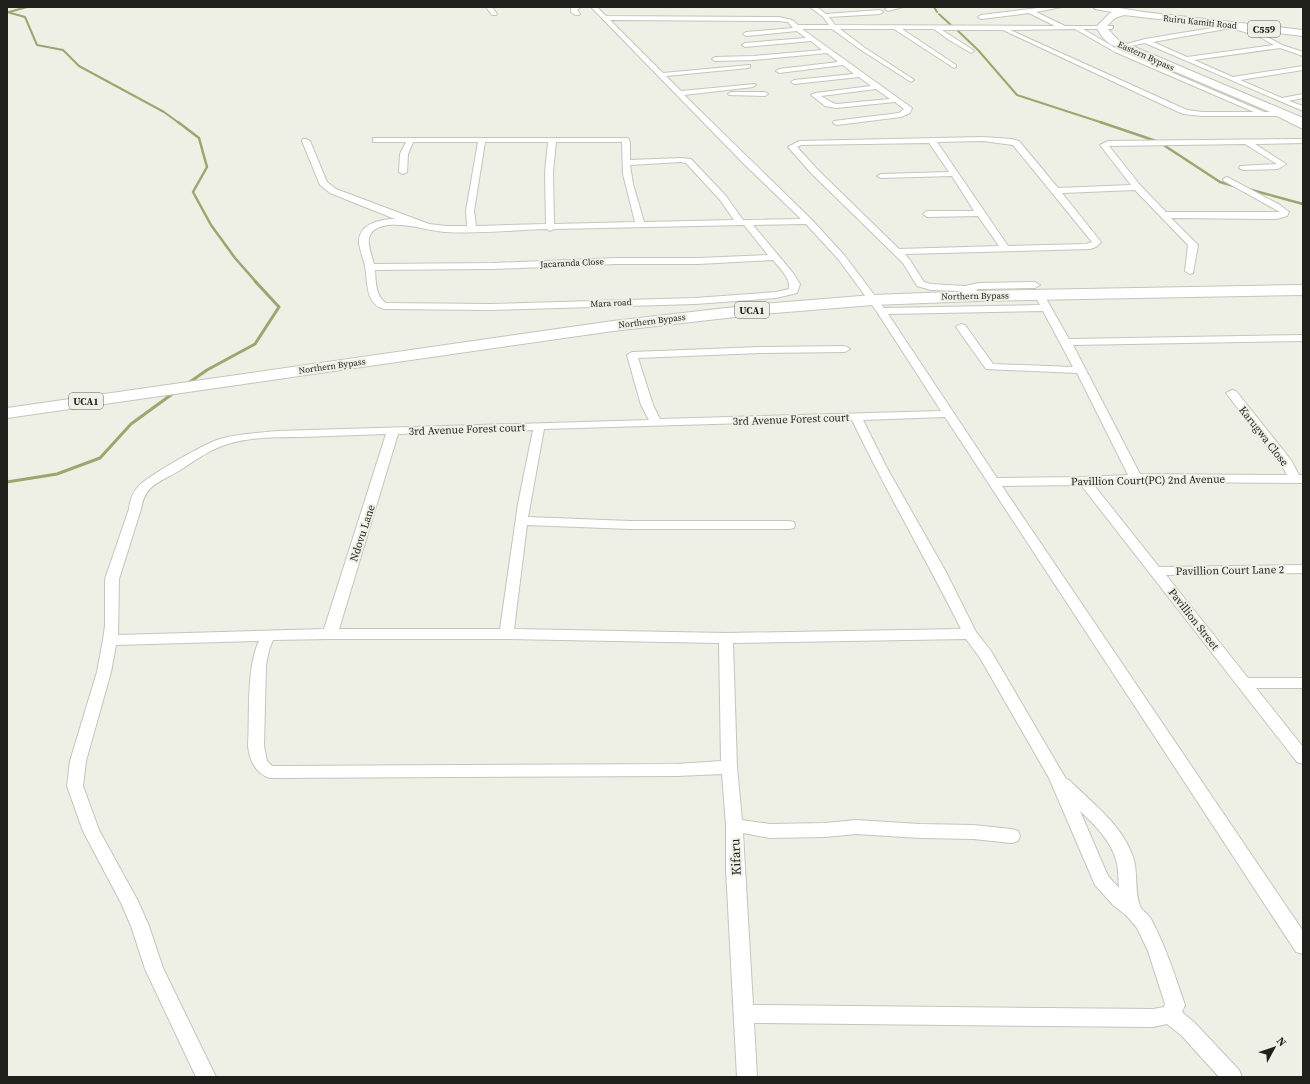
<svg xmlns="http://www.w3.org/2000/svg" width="1310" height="1084" viewBox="0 0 1310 1084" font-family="'Source Serif 4',serif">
	<rect width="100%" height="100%" fill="#eef0e5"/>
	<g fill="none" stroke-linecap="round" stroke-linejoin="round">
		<g stroke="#9ca76e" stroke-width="2">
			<path d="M 934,7 L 937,12"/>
			<path d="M 7,12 L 25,17 L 37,45 L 63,50 L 79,66 L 164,112 L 179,123"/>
			<path d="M 9,12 L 27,7"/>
			<path d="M 939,14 L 953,27"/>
			<path d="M 956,29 L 978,50 L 1017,95 L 1103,123"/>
		</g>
		<g stroke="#9ca76e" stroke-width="2.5">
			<path d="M 178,122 L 199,138 L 207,167 L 193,192 L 211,225 L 235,258 L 256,282"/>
			<path d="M 1100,122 L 1159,142 L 1220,182 L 1234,186"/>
			<path d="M 1248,189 L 1303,204"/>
		</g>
		<g stroke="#9ca76e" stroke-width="3">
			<path d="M 187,384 L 207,370 L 255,344 L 279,307 L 255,281"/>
			<path d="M 7,482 L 57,474 L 100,458 L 131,424 L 175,392"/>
		</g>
		<defs>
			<g id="minor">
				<path d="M 486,7 L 492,7 L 497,14 L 496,15 L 492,15 Z"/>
				<path d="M 573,7 L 581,7 L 577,10 L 580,14 L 579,15 L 575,15 L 571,12 L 571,9 Z"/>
				<path d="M 591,7 L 597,7 L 606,16 L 779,17 L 792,20 L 798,25 L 829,25 L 823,17 L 810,7 L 817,7 L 826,14 L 880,10 L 883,12 L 880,14 L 829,17 L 835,25 L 1055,26 L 1029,13 L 981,19 L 978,17 L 981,15 L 1046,7 L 1062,7 L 1036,12 L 1065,26 L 1113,26 L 1113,28 L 1111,29 L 1083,29 L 1119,50 L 1264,112 L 1286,112 L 1286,115 L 1303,124 L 1303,129 L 1277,116 L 1202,116 L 1183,114 L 1144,96 L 1003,30 L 942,30 L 973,50 L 974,51 L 971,53 L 949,40 L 934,29 L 902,29 L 956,65 L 956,67 L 954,68 L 894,29 L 840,29 L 865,48 L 913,79 L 914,80 L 911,82 L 861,50 L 832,29 L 802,29 L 912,108 L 910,113 L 901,117 L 837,125 L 833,123 L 834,121 L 899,113 L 904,109 L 895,102 L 836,108 L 825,106 L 811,95 L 815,93 L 871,86 L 859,77 L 794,84 L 791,82 L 794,80 L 854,74 L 843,65 L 779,73 L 776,71 L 779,69 L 838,62 L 827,53 L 754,60 L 715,61 L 712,59 L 715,57 L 754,56 L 822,50 L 811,41 L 745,47 L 742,45 L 745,43 L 806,38 L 797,31 L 746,36 L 743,34 L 746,32 L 793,28 L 788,22 L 779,21 L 610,20 L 663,73 L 750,65 L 750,67 L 748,68 L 666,76 L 681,91 L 755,84 L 756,85 L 753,87 L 684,95 L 811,219 L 845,256 L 884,308 L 1040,305 L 1034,295 L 1039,292 L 1044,295 L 1069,339 L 1303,335 L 1303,341 L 1073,345 L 1140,474 L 1287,475 L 1281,464 L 1226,393 L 1232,390 L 1236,391 L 1291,460 L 1299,475 L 1303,475 L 1303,483 L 1136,482 L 1093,484 L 1159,567 L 1303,565 L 1303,573 L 1166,575 L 1248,678 L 1303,678 L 1303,688 L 1256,688 L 1303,747 L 1303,764 L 1297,762 L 1081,485 L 1002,486 L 1303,931 L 1303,954 L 1296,952 L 945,417 L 863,420 L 887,468 L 946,572 L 976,632 L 991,651 L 1066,779 L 1069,780 C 1092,803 1124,826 1134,860 C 1138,875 1134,894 1141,908 C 1144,912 1149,915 1151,919 C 1166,947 1175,976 1185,1005 L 1182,1012 L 1195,1023 L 1239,1070 L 1242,1077 L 1219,1077 L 1181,1035 L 1167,1024 L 1153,1027 L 754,1023 L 757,1077 L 737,1077 L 726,869 L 726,825 L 722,774 L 677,776 L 270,778 C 255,773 250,761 248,746 C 250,714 246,669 259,641 L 116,645 L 111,672 L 86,761 L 83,786 L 99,830 L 138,901 L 149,926 L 163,968 L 216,1077 L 196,1077 L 145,969 L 131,926 L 121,903 L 83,831 L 67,786 L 70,761 L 97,672 L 103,640 L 105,626 L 105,579 L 129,509 C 130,501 132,493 138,487 C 147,476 206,443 220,439 C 238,434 258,433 277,431 L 649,420 L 641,405 L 627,355 L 632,352 L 760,347 L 845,346 L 850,349 L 845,352 L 760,353 L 638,358 L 653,405 L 660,419 L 941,411 L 877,312 L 839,260 L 806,224 L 753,225 L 793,273 L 800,284 L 797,293 L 776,298 L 695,304 L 490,310 L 384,309 C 365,304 368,282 365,267 C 364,259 360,252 359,243 C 358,224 380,219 395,219 L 330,193 L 320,185 L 302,141 L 303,139 L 306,139 L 310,141 L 327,182 L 336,189 L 429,224 L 446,226 L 467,226 L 466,211 L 478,142 L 413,142 L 408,154 L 407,172 L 403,174 L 399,172 L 400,154 L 406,142 L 373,142 L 373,138 L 628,138 L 630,142 L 630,160 L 681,158 L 691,159 L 726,196 L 743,220 L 801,219 L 744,164 ZM 1075,29 L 1115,52 L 1254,112 L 1202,112 L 1187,110 L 1010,30 ZM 876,89 L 890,99 L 836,104 L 831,102 L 821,96 ZM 485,142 L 548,142 L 545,172 L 546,224 L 476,226 L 474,211 ZM 556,142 L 622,142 L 623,174 L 635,222 L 554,224 L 553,172 ZM 681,162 L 686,163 L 720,200 L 734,220 L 644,222 L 633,184 L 630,165 ZM 388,225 C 408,223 425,230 445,232 C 478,234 513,230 547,229 L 550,231 L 554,229 L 744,225 L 768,255 L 698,258 L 617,258 L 493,263 L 374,264 C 368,245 362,229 388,225 ZM 773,260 C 779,268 791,278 789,289 L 776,292 L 695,298 L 490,304 L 386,303 C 375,295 376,282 375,270 L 493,269 L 617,264 L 698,264 ZM 1043,311 L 1073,367 L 993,364 L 965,325 L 961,324 L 956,327 L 986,369 L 1077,373 L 1128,475 L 1084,477 L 997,478 L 888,314 ZM 852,420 C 886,491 926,559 961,629 L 726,633 L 514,629 L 527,525 L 630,529 L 789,529 L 794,528 L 795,525 L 794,522 L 789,521 L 630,521 L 528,517 L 544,429 ZM 533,430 L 518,504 L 500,629 L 339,629 L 398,434 ZM 386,434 L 324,629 L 118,635 L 119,579 L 141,509 C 145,485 158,483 177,472 C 193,462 210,449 228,444 C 251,437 277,437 301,437 C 329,436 358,435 386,434 ZM 330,639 L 506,639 L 719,643 L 721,761 L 677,764 L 272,766 L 267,761 L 264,746 L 266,665 L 269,650 L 273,640 ZM 966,639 L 980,658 L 1049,778 L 1095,885 L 1113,905 L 1127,916 L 1137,928 L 1148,951 L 1165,1004 L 1164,1007 L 1153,1009 L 753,1005 L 743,833 L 770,838 L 825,837 L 856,834 L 920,838 L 973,839 L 1012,843 L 1018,841 L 1020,836 L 1018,831 L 1012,829 L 973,825 L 920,824 L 856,820 L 825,823 L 770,824 L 742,820 L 737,767 L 733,643 ZM 1080,811 C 1094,824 1111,841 1116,860 C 1119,869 1118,879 1119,888 L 1108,876 Z"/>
				<path d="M 889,7 L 903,7 L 888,11 L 885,9 Z"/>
				<path d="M 1224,22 L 1262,34 L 1282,45 L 1303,52 L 1303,56 L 1280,48 L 1194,60 L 1233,77 L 1303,66 L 1303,70 L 1240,80 L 1282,98 L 1303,94 L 1303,98 L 1289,101 L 1303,106 L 1303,111 L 1145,43 L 1130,46 L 1127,44 L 1145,39 L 1224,26 L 1221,24 ZM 1231,28 L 1258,36 L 1274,45 L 1187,57 L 1153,42 Z"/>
				<path d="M 731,92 L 765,92 L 768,94 L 765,96 L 729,95 L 728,94 Z"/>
				<path d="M 983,137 L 1012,139 L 1019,141 L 1058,188 L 1131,185 L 1100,145 L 1108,141 L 1303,139 L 1303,143 L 1255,144 L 1286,164 L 1278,169 L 1243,170 L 1239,168 L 1240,166 L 1277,164 L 1245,144 L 1109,146 L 1140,185 L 1166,212 L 1280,212 L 1224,181 L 1223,179 L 1227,177 L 1280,205 L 1289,212 L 1287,216 L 1277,219 L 1171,218 L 1198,245 L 1193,273 L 1190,274 L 1185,271 L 1188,245 L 1135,190 L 1062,193 L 1101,242 L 1096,247 L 1090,249 L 905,254 L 910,260 L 924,282 L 931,284 L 965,286 L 979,283 L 1035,282 L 1040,285 L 1035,288 L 979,289 L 975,290 L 978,291 L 982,296 L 977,299 L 960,291 L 931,290 L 917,286 L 903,263 L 812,174 L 788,147 L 799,141 ZM 983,141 L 1013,145 L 1092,242 L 1086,244 L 1008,246 L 937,142 ZM 929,143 L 949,172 L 881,174 L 877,176 L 881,178 L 952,176 L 974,211 L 927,211 L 923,214 L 927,217 L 978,216 L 999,246 L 899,249 L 818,170 L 797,147 L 801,145 Z"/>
			</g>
			<g id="primary">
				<path d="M 1093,7 L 1114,7 L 1143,12 L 1303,30 L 1303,36 L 1124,15 L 1115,18 L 1106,27 L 1118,40 L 1303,118 L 1303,126 L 1110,44 L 1103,38 L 1096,27 L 1109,14 L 1112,12 L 1095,9 Z"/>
				<path d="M 1303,285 L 1303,295 L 977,301 L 873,305 L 761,314 L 613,331 L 7,418 L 7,408 L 613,321 L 761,304 L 873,295 L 977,291 Z"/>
			</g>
		</defs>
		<use href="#minor" stroke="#c3c6bb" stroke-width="2"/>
		<use href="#primary" stroke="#c3c6bb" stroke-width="2"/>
		<use href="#minor" fill="#fff" fill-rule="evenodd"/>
		<use href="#primary" fill="#fff" fill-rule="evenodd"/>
	</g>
	<g text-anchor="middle" stroke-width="4" stroke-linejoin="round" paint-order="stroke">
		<g font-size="9" fill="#1f201c" stroke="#eef0e5">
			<text transform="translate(1200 22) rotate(6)" y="3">Ruiru Kamiti Road</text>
			<text transform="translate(1146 56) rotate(24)" y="3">Eastern Bypass</text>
			<text transform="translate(572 263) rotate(-3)" y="3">Jacaranda Close</text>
			<text transform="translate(975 296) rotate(-1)" y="3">Northern Bypass</text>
			<text transform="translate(611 303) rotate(-3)" y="3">Mara road</text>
			<text transform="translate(652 321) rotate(-7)" y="3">Northern Bypass</text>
			<text transform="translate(332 366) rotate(-8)" y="3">Northern Bypass</text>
		</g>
		<g fill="#eef0e5" stroke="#5d5e58" stroke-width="1">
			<rect x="1248" y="21" width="32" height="16" rx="3"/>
			<rect x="735" y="302" width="34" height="16" rx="3"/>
			<rect x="69" y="393" width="34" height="16" rx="3"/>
		</g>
		<g font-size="10" font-weight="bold" fill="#1f201c">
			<text x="1264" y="33">C559</text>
			<text x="752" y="314">UCA1</text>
			<text x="86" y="405">UCA1</text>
		</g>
		<g font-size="11" fill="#1f201c" stroke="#eef0e5">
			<text transform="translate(791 419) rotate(-2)" y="4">3rd Avenue Forest court</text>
			<text transform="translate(467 429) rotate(-2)" y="4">3rd Avenue Forest court</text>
			<text transform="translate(1264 436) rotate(52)" y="4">Karugwa Close</text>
			<text transform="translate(1148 480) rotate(-1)" y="4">Pavillion Court(PC) 2nd Avenue</text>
			<text transform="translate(362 533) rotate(-72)" y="4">Ndovu Lane</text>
			<text transform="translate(1230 570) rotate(-1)" y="4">Pavillion Court Lane 2</text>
			<text transform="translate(1194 619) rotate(52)" y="4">Pavillion Street</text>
		</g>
		<g font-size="13" fill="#1f201c" stroke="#eef0e5">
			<text transform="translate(735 857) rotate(-92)" y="5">Kifaru</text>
		</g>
	</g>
	<rect width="1310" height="1084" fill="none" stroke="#1f201c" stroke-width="16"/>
	<g transform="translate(1274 1048) rotate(50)" stroke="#eef0e5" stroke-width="3" paint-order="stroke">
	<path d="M0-3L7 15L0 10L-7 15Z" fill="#1f201c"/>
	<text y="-6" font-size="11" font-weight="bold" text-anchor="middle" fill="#1f201c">N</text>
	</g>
</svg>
